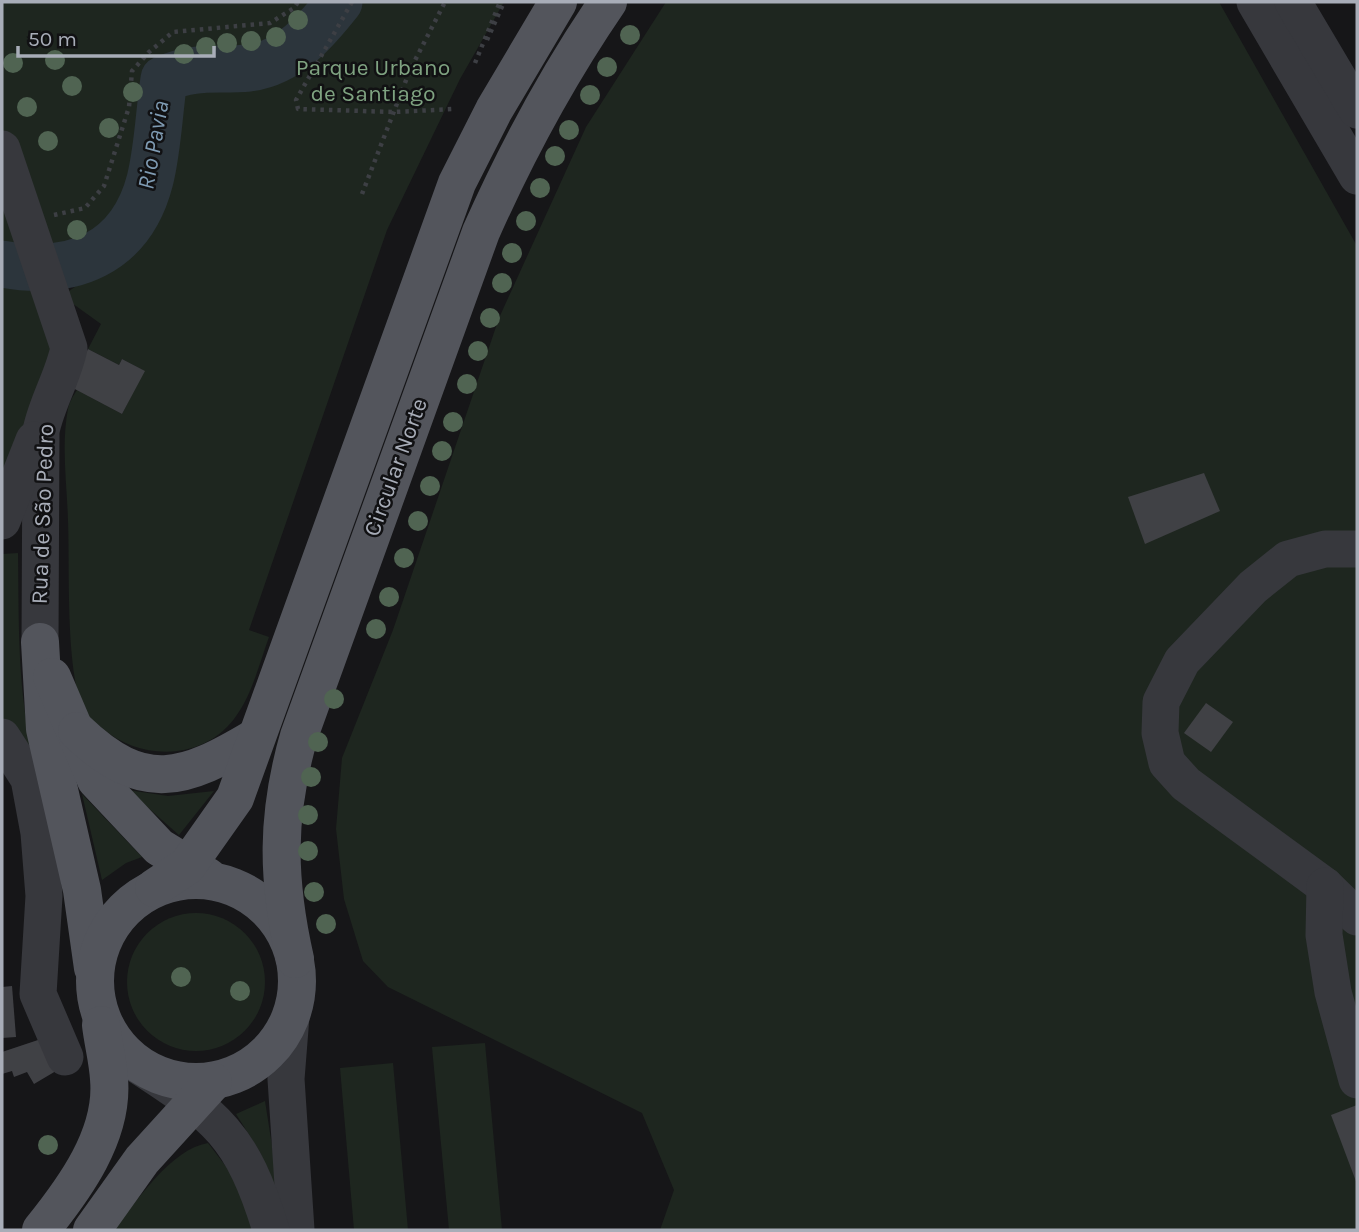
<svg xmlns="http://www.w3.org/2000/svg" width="1359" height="1232" viewBox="0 0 1359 1232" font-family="Karla,sans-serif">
	<rect width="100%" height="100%" fill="#161618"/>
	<g fill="#1e261f">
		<path d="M 2,2 L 504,2 L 460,79 L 387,230 L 249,630 L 269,637 C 259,664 252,696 234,719 C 202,761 140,761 102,728 C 96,723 87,717 84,710 C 65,671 70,567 68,521 C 67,485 61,445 68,409 C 69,403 73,396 77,390 L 122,414 L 144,371 L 122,359 L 119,365 L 88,349 L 101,324 L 62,296 C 86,279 128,251 142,225 C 148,213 156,198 159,185 C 164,163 161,95 180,82 C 199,69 240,79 258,83 C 240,65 229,60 203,60 C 189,61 167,62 159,74 C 149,89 150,109 148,126 C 139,195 128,255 43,248 L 2,128 Z"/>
		<path d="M 666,2 L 1219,2 L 1357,246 L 1357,1230 L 660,1230 L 674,1190 L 642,1113 L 388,987 L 363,961 L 344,899 L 336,829 L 342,758 L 393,630 L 499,318 L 586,127 Z"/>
		<path d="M 2,182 L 57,357 L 2,477 Z"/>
		<path d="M 18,553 C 19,624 17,694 35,763 L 2,722 L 2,554 Z"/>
		<path d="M 128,790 L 168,796 L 214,791 L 179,835 Z"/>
		<path d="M 82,794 L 142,857 L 126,863 L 102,880 Z"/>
		<circle cx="196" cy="982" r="69"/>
		<path d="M 485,1043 L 502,1230 L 449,1230 L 432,1047 Z"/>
		<path d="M 393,1063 L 408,1230 L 354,1230 L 340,1068 Z"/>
		<path d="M 265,1101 L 281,1203 L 260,1152 L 236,1114 Z"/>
		<path d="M 208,1143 L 234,1177 L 253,1230 L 114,1230 C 136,1202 171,1149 208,1143 Z"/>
	</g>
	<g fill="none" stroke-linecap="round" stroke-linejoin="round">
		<path stroke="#2c353c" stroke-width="47" d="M 2,264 C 72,277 131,254 150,180 C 158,148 159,112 164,79 C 195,65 217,71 249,68 C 289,63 316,31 339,2"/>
	</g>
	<g fill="#404145">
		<path d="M 88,349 L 119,365 L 122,359 L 145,371 L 122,414 L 69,386 Z"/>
		<path d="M 1204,473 L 1220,511 L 1145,544 L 1128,497 Z"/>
		<path d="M 1206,703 L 1233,722 L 1211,752 L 1184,733 Z"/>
		<path d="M 12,986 L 16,1037 L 2,1038 L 2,987 Z"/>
		<path d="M 44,1038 L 61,1068 L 34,1084 L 27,1072 L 14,1077 L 12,1071 L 2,1074 L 2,1052 Z"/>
		<path d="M 1357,1105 L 1357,1184 L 1331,1115 Z"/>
	</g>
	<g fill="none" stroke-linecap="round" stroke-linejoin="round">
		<g stroke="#3d3f44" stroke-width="4.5" stroke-dasharray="3.5 5" stroke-linecap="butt">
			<path d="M 352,2 L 296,100 L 298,109 L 394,112 L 453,109"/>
			<path d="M 487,40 L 504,2"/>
			<path d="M 475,63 L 500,2"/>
			<path d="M 362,194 L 410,70 L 445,2"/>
			<path d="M 54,215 L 85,208 L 104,186 L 129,107 L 132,71 L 149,52 L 173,32 L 270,23 L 294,8 L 298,2"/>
		</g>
		<g stroke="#37383d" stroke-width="37">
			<path d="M 1255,2 L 1357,176"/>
			<path d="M 1293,2 L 1357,110"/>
			<path d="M 2,149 L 69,348 C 63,377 47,402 41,431 L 40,642"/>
			<path d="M 2,521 L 34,440"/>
			<path d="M 1357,549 L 1325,549 L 1288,559 L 1253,587 L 1182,661 L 1161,702 L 1160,733 L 1167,763 L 1186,784 L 1325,886 L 1357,917"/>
			<path d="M 2,737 L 29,779 L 39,833 L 44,896 L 38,994 L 65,1057"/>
			<path d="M 1325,886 L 1324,935 L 1333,992 L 1357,1080"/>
			<path d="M 291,1016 L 286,1079 L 296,1230"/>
			<path d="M 136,1064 C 218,1117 242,1135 271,1230"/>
		</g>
		<g stroke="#53555c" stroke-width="38">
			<path d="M 40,642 L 45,729 L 82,890 L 93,968"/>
			<path d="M 52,677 L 96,780 L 159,847 L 208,877"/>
			<path d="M 77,731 C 144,795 184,780 256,737"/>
			<circle cx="196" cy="981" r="101"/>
			<path d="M 154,888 L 187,866 L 235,798 L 457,183 L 494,110 L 558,2"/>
			<path d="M 295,959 C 277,879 276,816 299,736 L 481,232 C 517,151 558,75 608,2"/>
			<path d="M 41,1230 C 74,1189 114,1135 109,1079 C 108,1061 103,1042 101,1025"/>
			<path d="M 92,1230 L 142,1160 L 213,1082"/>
		</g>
	</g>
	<g fill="#506452">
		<circle cx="298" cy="20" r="10"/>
		<circle cx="630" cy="35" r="10"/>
		<circle cx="276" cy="37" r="10"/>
		<circle cx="251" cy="41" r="10"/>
		<circle cx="227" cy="43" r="10"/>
		<circle cx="206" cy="47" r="10"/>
		<circle cx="184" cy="54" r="10"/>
		<circle cx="55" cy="60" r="10"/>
		<circle cx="13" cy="63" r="10"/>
		<circle cx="607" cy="67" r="10"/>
		<circle cx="72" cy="86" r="10"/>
		<circle cx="133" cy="92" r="10"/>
		<circle cx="590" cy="95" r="10"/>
		<circle cx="27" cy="107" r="10"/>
		<circle cx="109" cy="128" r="10"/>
		<circle cx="569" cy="130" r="10"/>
		<circle cx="48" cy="141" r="10"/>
		<circle cx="555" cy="156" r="10"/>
		<circle cx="540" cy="188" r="10"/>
		<circle cx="526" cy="221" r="10"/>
		<circle cx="77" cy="230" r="10"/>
		<circle cx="512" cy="253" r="10"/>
		<circle cx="502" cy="283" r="10"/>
		<circle cx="490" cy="318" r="10"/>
		<circle cx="478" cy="351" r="10"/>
		<circle cx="467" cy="384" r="10"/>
		<circle cx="453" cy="422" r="10"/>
		<circle cx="442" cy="451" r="10"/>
		<circle cx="430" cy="486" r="10"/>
		<circle cx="418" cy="521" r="10"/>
		<circle cx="404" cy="558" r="10"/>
		<circle cx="389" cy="597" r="10"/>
		<circle cx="376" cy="629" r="10"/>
		<circle cx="334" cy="699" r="10"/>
		<circle cx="318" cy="742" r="10"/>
		<circle cx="311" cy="777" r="10"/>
		<circle cx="308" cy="815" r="10"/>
		<circle cx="308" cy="851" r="10"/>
		<circle cx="314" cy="892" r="10"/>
		<circle cx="326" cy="924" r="10"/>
		<circle cx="181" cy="977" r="10"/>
		<circle cx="240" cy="991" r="10"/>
		<circle cx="48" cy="1145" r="10"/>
	</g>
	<g text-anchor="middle" stroke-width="5" stroke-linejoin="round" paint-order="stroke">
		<g font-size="23" fill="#7fa381" stroke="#111113">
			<text x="373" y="75">Parque Urbano<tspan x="373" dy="26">de Santiago</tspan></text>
		</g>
		<g font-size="23" fill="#a8adb8" stroke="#111113">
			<text transform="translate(395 467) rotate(-70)" y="8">Circular Norte</text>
			<text transform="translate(42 514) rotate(-88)" y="8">Rua de São Pedro</text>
		</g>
		<g font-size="24" font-style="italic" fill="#7f9bb3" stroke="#111113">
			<text transform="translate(153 145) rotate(-80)" y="8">Rio Pavia</text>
		</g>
	</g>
	<rect width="1359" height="1232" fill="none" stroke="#a8adb8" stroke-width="7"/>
	<path d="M18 46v10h196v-10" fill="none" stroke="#a8adb8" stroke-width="3.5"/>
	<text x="28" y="46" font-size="21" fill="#a8adb8" stroke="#111113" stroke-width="5" paint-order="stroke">50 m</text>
</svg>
